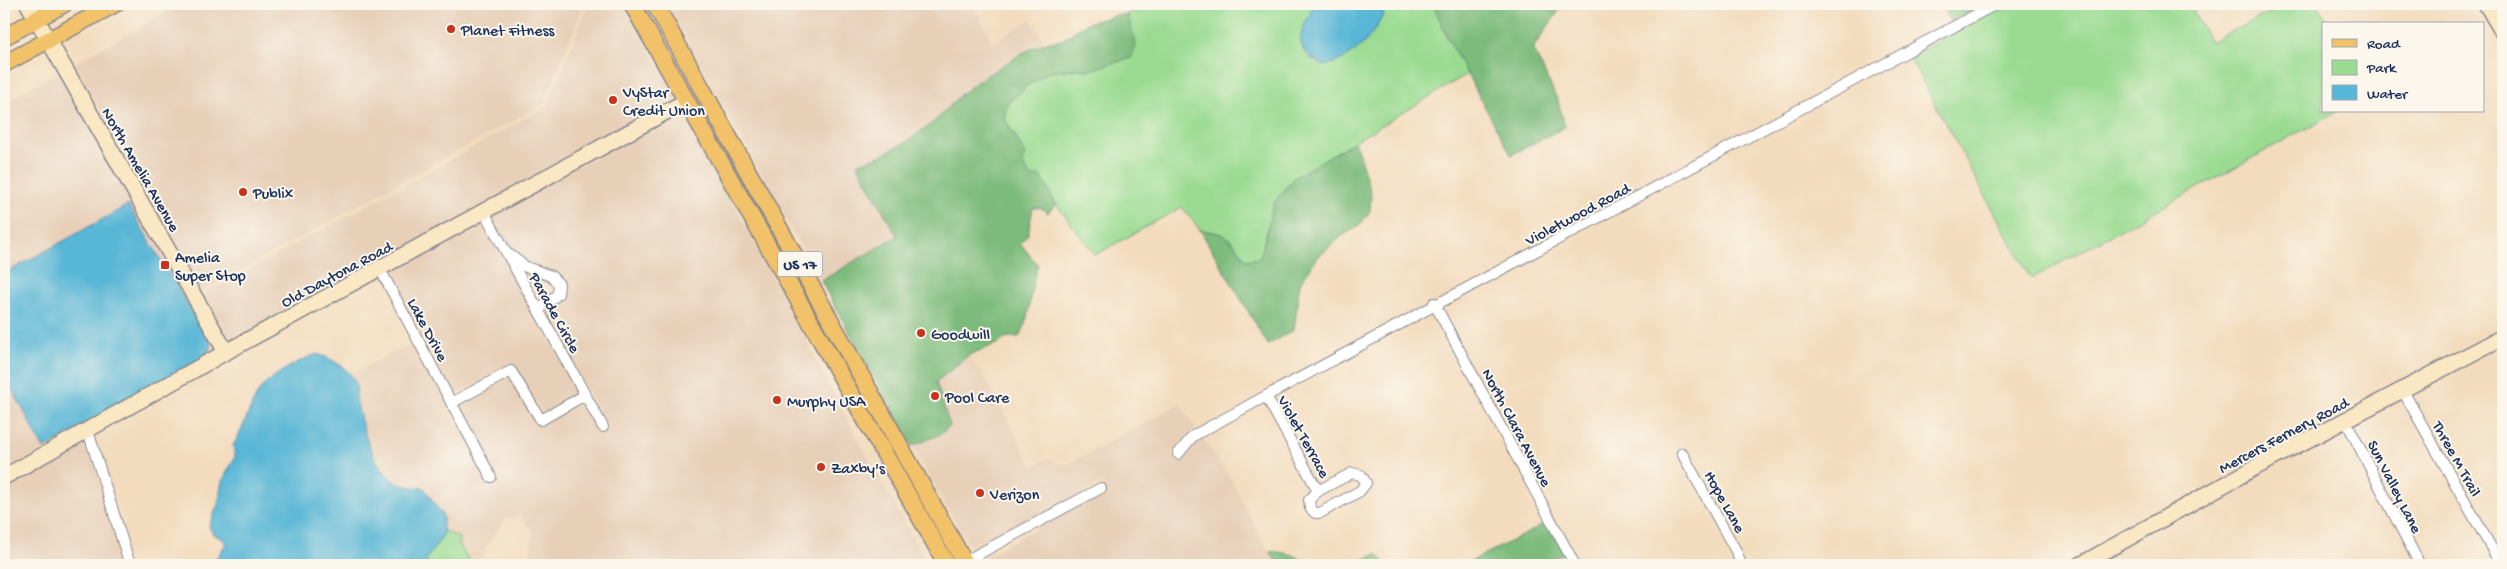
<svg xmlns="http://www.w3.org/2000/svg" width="2507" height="569" viewBox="0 0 2507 569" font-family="'Gochi Hand',sans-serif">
	<rect width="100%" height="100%" fill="#fbf7ec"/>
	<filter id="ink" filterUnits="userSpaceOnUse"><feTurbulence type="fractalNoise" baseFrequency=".02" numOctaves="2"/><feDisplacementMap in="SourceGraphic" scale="10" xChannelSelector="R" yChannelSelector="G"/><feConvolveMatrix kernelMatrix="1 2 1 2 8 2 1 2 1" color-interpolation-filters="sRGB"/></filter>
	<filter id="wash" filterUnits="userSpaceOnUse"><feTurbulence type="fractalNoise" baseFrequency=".0096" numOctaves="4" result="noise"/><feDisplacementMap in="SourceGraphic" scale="20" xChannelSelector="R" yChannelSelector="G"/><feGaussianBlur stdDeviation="1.12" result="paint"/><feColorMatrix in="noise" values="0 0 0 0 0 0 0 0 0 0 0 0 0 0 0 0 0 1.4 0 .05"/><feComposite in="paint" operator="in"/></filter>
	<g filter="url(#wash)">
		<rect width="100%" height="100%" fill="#f3dcbd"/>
		<g fill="#e7cfb8">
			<path d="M 182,4 L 584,4 L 545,103 L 201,292 L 74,63 Z"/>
			<path d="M 588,4 L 624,4 L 678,100 L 227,345 L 201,296 L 548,106 Z"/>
			<path d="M 666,4 L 972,4 L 993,42 L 1031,19 L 1045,43 L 1024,52 L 978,81 L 960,95 L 935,121 L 906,142 L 880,156 L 857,165 L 897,236 L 821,281 Z"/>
			<path d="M 61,70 L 219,350 L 208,356 L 128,205 L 4,274 L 4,102 Z"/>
			<path d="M 683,109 L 853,430 L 928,565 L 529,565 L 533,532 L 520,515 L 505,520 L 483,551 L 484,565 L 472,565 L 459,544 L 459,538 L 443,530 L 443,516 L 424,488 L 401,485 L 382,469 L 368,443 L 356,401 L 356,384 L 349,375 L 414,342 L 489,483 L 497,479 L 458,405 L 510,377 L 538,422 L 544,424 L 584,402 L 601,433 L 609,429 L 544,311 L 561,298 L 564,285 L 528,263 L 508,247 L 490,214 Z"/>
			<path d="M 482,219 L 579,393 L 543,413 L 515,369 L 509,366 L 453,396 L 387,271 Z"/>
			<path d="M 969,355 L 991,388 L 1032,466 L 1048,458 L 1065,466 L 1180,404 L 1196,428 L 1189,433 L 1172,455 L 1179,461 L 1196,440 L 1202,437 L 1234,484 L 1257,532 L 1278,565 L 980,565 L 978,560 L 1107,490 L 1102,482 L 972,551 L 912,446 L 941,434 L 950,426 L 936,382 Z"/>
			<path d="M 4,374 L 44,449 L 4,471 Z"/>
			<path d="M 86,438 L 125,565 L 4,565 L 4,483 Z"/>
		</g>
		<g fill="#9adb91" stroke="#5a8578">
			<path d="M 1145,4 L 1315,4 C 1307,20 1291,43 1310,58 C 1314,61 1320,63 1324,66 C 1355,58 1378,33 1387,4 L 1433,4 L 1448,39 L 1469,73 L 1295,177 L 1274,203 L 1260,258 L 1246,260 C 1230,237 1228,233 1200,230 L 1182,207 L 1095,255 L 1056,204 L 1041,176 L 1031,177 L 1023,165 L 1025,153 L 1004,118 L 1007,104 L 1027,86 L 1049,72 L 1071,69 L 1089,70 L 1128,16 L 1126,15 Z"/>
			<path d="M 2007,4 L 2190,4 L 2210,42 L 2287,4 L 2318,4 L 2329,24 L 2323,24 L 2323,111 L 2338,111 L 2031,279 L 1909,57 Z"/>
			<path d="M 443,530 L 459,538 L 459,544 L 472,565 L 427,565 L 426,559 L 443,535 Z"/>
		</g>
		<g fill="#7bbb7b" stroke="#4b756c">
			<path d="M 1433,4 L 1561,4 L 1558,12 L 1533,48 L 1558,101 L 1565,127 L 1511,155 L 1448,39 Z"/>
			<path d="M 1941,4 L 1985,4 L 1951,22 Z"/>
			<path d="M 1117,15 L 1128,15 L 1136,47 L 1131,58 L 1089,70 L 1071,69 L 1049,72 L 1027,86 L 1007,104 L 1004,118 L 1025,153 L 1023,165 L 1031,177 L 1041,176 L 1056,204 L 1048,213 L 1041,208 L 1033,208 L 1028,234 L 1020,243 L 1038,265 C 1028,290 1033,313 1019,337 L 1008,337 L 999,343 L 969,355 L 936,382 L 950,426 L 941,434 L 912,446 L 821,281 L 897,236 L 857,164 L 880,156 L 906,142 L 935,121 L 960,95 L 978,81 L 1024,52 L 1045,43 L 1062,40 L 1087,23 Z"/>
			<path d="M 1355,141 L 1371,193 L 1370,211 L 1360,225 L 1342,236 L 1317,258 L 1300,283 L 1294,330 L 1268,345 L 1200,230 C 1228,233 1230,237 1246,260 L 1260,258 L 1274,203 L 1295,177 Z"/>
			<path d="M 1547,523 L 1564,553 L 1542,565 L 1464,565 Z"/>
			<path d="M 1270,551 C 1285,553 1297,553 1307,565 L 1278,565 Z"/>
			<path d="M 1377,554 L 1387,565 L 1348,565 Z"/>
		</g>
		<g fill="#58b6d6" stroke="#3a729a">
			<path d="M 1315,4 L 1387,4 C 1378,33 1355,58 1324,66 C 1290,46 1299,35 1315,4 Z"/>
			<path d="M 128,205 L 211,343 L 208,356 L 44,449 L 4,374 L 4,274 Z"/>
			<path d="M 318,354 C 332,359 350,368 356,384 C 357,390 355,397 357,403 C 362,429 375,474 401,485 C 407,487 417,487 424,488 L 443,516 L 443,535 L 426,559 L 427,565 L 212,565 L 225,545 L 225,541 L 212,533 L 209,526 L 218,504 L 222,481 L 235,457 L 233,445 C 244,429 248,410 258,393 C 265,379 303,357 318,354 Z"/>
		</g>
	</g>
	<g filter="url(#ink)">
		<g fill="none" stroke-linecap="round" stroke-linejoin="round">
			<defs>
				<g id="street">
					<path d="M 484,212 L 603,427"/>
					<path d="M 510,255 L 526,267 L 551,276 L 559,284 L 558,294 L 538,310"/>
					<path d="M 380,269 L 491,477"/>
					<path d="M 1434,303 L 1575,565"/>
					<path d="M 2403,391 L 2501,565"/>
					<path d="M 1266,396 L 1318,491 L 1309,500 L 1310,508 L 1315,513 L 1320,513 L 1360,491 L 1366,483 L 1361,475 L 1352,473 L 1318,491"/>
					<path d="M 451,403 L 511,371 L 541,420 L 585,395"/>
					<path d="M 2346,421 L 2420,565"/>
					<path d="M 88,431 L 130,565"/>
					<path d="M 1682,453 L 1737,553 L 1741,565"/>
					<path d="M 1178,454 L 1193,436 L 1266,396 L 1996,4"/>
					<path d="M 960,564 L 1101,488"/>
				</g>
				<g id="secondary">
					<path d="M 28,4 L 226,352"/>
					<path d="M 2486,4 L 2503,33"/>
					<path d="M 4,477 L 226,352 L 686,101"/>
					<path d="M 2080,565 L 2256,467 L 2503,337"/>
				</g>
				<g id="primary">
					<path d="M 632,4 L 947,565"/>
					<path d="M 655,4 L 966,565"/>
					<path d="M 4,37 L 64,4"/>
					<path d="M 4,64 L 115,4"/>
				</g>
			</defs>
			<use href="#street" stroke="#87868e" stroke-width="12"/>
			<use href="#secondary" stroke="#87868e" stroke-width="18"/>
			<use href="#primary" stroke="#87868e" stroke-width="19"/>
			<use href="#street" stroke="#fff" stroke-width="10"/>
			<use href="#secondary" stroke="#fae7c3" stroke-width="15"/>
			<use href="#primary" stroke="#f2c26a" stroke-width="16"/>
		</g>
	</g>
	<g fill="#c8321e" stroke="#fbf7ec" stroke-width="2">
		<circle cx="451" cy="29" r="5"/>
		<circle cx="613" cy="100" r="5"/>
		<circle cx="243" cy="192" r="5"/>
		<rect x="160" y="260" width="10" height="10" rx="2.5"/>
		<circle cx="921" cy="333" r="5"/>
		<circle cx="935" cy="396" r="5"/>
		<circle cx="777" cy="400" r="5"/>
		<circle cx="821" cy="467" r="5"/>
		<circle cx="980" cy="493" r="5"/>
	</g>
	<g text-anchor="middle" stroke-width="4" stroke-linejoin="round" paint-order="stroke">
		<rect fill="#fbf7ec" stroke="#5e6b89" stroke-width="1" x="777.5" y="251.5" width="45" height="25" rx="4"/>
		<g font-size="15" font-weight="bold" fill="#1b2f5e">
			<text x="800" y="269">US 17</text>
		</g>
		<g font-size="16" fill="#1b2f5e" stroke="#fbf7ec" text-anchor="start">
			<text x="461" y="35">Planet Fitness</text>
			<text x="623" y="97">VyStar<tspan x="623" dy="18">Credit Union</tspan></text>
			<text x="253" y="198">Publix</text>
			<text x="175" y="262">Amelia<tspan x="175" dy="18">Super Stop</tspan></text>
			<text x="931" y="339">Goodwill</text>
			<text x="945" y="402">Pool Care</text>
			<text x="787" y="406">Murphy USA</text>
			<text x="831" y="473">Zaxby's</text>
			<text x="990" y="499">Verizon</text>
		</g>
		<g font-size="16" fill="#1b2f5e" stroke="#fbf7ec">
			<text transform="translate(142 169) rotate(60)" y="6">North Amelia Avenue</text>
			<text transform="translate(1577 213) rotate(-28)" y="6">Violetwood Road</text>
			<text transform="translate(336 273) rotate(-28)" y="6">Old Daytona Road</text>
			<text transform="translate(556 312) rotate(61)" y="6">Parade Circle</text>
			<text transform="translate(429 329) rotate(62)" y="6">Lake Drive</text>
			<text transform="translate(1518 427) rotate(62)" y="6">North Clara Avenue</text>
			<text transform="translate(2283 434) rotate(-28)" y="6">Mercers Fernery Road</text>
			<text transform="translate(1305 436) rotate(61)" y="6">Violet Terrace</text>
			<text transform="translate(2458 458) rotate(61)" y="6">Three M Trail</text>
			<text transform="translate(2396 486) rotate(63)" y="6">Sun Valley Lane</text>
			<text transform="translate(1726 501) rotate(61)" y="6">Hope Lane</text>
		</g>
	</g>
	<rect width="2507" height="569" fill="none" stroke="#fbf7ec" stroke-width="20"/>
	<rect x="2322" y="22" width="162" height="90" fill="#fbf7ec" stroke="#a1a7b3"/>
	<rect x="2332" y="39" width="25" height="8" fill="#f2c26a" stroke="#a1a7b3"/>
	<text x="2367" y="48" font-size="15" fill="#1b2f5e">Road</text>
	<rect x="2332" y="60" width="25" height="15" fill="#9adb91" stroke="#a1a7b3"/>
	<text x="2367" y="72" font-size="15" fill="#1b2f5e">Park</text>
	<rect x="2332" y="85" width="25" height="15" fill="#58b6d6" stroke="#a1a7b3"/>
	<text x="2367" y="98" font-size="15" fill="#1b2f5e">Water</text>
</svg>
